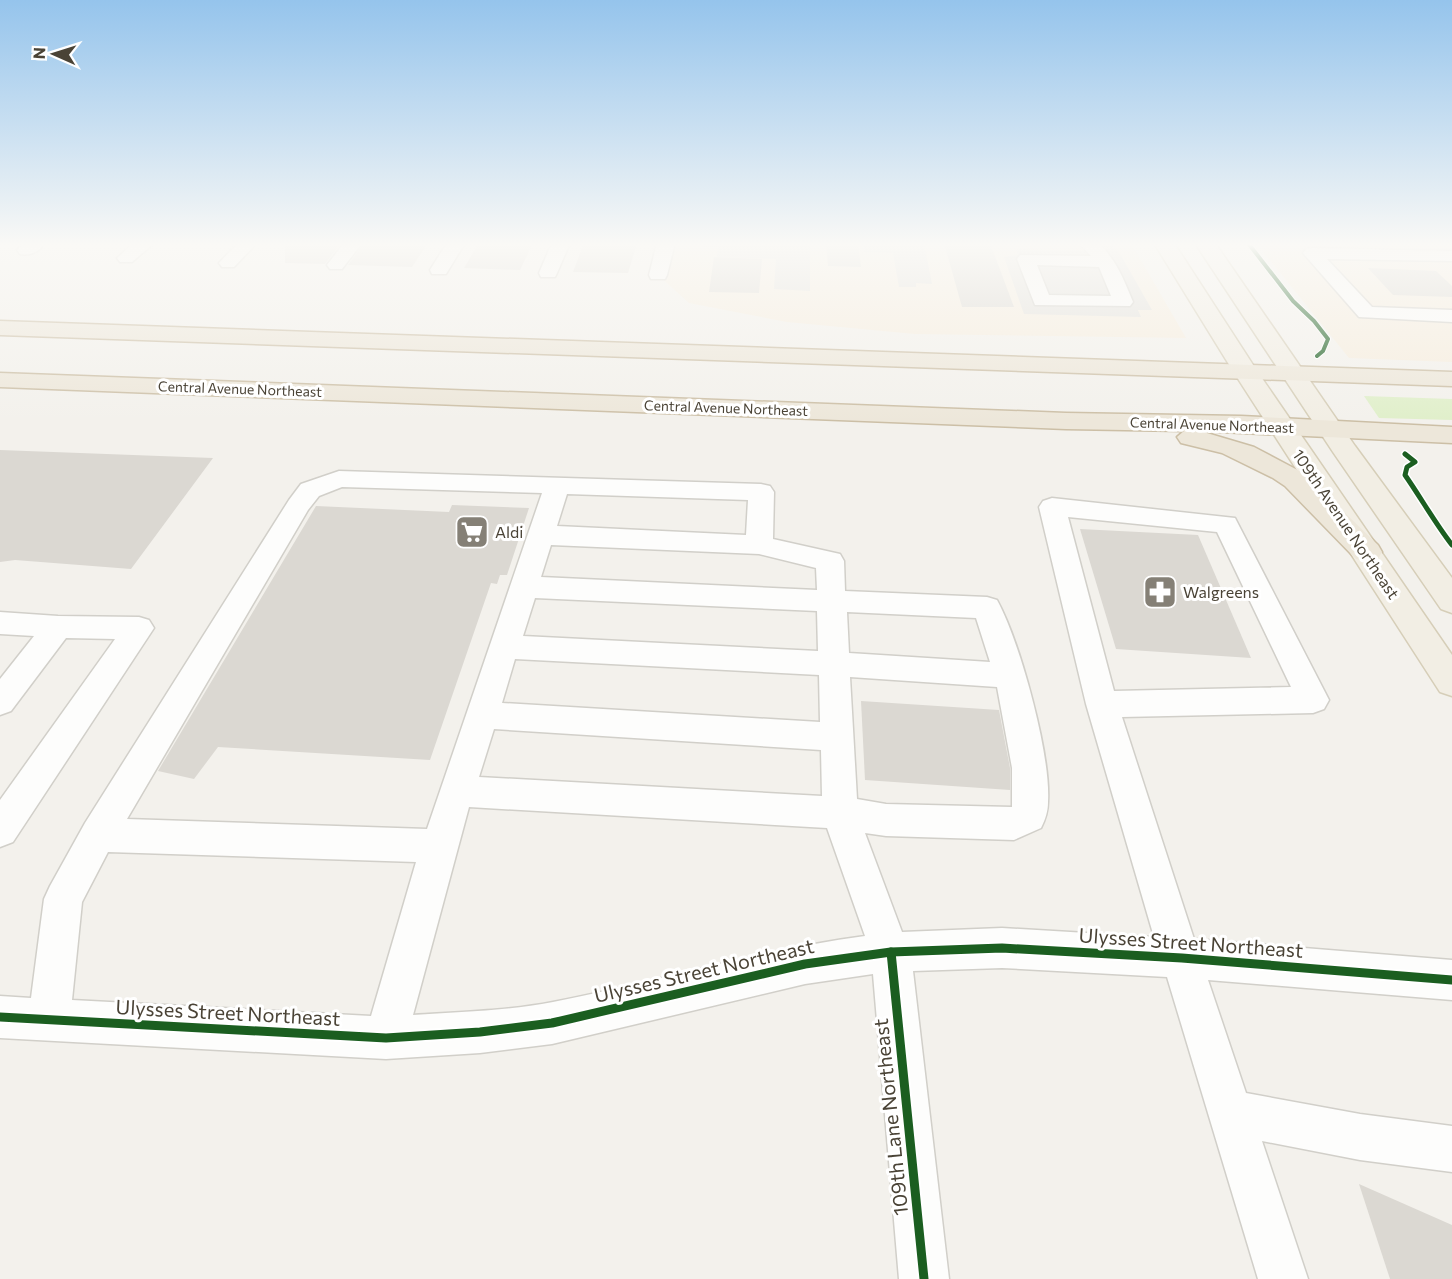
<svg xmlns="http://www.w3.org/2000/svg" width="1452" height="1279" viewBox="0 0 1452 1279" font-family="Commissioner,sans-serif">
	<rect width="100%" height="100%" fill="#f3f1ec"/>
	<g fill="#f6edde">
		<path d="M 666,243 L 1131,243 L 1186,338 L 915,334 L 787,322 L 689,303 L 658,275 Z"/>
		<path d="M 1256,243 L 1452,243 L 1452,362 L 1349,358 Z"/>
	</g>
	<path fill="#e0efca" d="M 1364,396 L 1452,399 L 1452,420 L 1379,418 Z"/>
	<g fill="#e2e0db">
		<path d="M 704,243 L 810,243 L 810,291 L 774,289 L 776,259 L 717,257 L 718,247 L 703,247 Z"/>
		<path d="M 863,243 L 924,243 L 932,284 L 916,283 L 916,287 L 899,287 L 893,253 L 864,252 Z"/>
		<path d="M 1076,243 L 1110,244 L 1119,252 L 1152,310 L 1138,310 L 1141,317 L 1024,314 L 1004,257 L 1018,255 L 1016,249 L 1086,251 Z"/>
	</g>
	<g fill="#dbd8d2">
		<path d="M 285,243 L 341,243 L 325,264 L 285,263 Z"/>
		<path d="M 364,243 L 428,243 L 412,267 L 348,265 Z"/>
		<path d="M 479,243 L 533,243 L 520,270 L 464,268 Z"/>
		<path d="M 584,243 L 637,243 L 628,273 L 573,272 Z"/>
		<path d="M 826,243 L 858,243 L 861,267 L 828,266 Z"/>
		<path d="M 944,243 L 990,243 L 1014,307 L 962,307 Z"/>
		<path d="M 714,257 L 762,259 L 759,293 L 709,292 Z"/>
		<path d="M 1368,268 L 1436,271 L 1452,286 L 1452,297 L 1393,295 Z"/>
		<path d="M 0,450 L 213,458 L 131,569 L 15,560 L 0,562 Z"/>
		<path d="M 452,505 L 529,508 L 507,575 L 500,575 L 497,584 L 491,583 L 430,760 L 218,747 L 194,779 L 158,771 L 316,506 L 449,512 Z"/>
		<path d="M 1080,529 L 1198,535 L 1251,658 L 1116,649 Z"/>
		<path d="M 861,701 L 999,710 L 1010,768 L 1010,790 L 865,780 Z"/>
		<path d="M 1359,1184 L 1452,1225 L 1452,1279 L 1390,1279 Z"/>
	</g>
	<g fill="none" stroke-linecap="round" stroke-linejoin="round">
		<defs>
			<g id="minor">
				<path d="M 24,243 L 45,243 C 39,252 30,256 20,254 L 17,250 Z"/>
				<path d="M 134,243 L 154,243 L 132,262 L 120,262 L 117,258 Z"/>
				<path d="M 238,243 L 257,243 L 234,267 L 222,267 L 219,263 Z"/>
				<path d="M 344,243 L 362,243 L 342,269 L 330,269 L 327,265 Z"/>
				<path d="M 447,243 L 465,243 L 446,274 L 432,274 L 430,270 Z"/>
				<path d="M 552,243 L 570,243 L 557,273 L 555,277 L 541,277 L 539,273 Z"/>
				<path d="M 657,243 L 675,243 L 667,275 L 665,279 L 651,279 L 649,275 Z"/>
				<path d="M 1079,243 L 1098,243 C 1116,259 1124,280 1133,302 L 1130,306 L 1035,305 L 1017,259 L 1020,255 L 1091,256 ZM 1037,265 L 1099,267 L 1111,296 L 1049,295 Z"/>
				<path d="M 1312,248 L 1452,251 L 1452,261 L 1327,259 L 1372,307 L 1452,310 L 1452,322 L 1359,317 L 1303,253 L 1306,249 Z"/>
				<path d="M 339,471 L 761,484 L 770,486 L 774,492 L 773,539 L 840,554 L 844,561 L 845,591 L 987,597 L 997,600 C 1020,642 1051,755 1048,802 C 1048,812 1045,820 1041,828 L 1014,840 L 886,836 L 865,833 L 902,932 L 1002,928 L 1154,937 L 1086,704 L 1039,507 L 1043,501 L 1052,498 L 1235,518 L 1329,700 L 1324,709 L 1313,713 L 1122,717 L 1194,939 L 1452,960 L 1452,1000 L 1208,980 L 1246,1093 L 1360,1114 L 1452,1126 L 1452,1172 L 1360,1160 L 1262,1141 L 1308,1279 L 1258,1279 L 1167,977 L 1002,968 L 913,971 L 949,1279 L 899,1279 L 873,974 L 805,984 L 552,1044 L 480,1053 L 386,1059 L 0,1038 L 0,996 L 31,998 L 44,899 L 50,886 L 85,823 L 289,500 L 301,484 ZM 342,487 L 542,493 L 427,829 L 127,819 L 308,510 L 319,496 ZM 567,494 L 748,500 L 746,535 L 557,526 ZM 1068,517 L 1217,532 L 1291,687 L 1114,691 ZM 551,545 L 759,554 L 816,568 L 817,590 L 541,577 ZM 535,598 L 817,611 L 818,651 L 523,636 ZM 847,612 L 976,618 L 990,662 L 849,653 ZM 515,659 L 819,675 L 820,722 L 502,703 ZM 850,677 L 997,687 L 1012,768 L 1012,807 L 886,804 L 857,799 ZM 494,729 L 821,750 L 822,796 L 479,777 ZM 469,807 L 827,828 L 865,936 C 759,950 658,982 553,1002 C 507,1011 460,1012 413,1015 ZM 108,852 L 416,862 L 371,1016 L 72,1000 L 82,902 Z"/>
				<path d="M 0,612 L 58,616 L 139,617 L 149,620 L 154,628 L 13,842 L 0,847 L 0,800 L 115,639 L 66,638 L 11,711 L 0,715 L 0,679 L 34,636 L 0,634 Z"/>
			</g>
			<g id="major">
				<path d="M 1154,243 L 1174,243 L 1257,371 L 1452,655 L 1452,696 L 1440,692 L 1233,371 Z"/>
				<path d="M 1195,243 L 1215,243 L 1355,446 L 1452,578 L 1452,613 L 1441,609 L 1333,452 Z"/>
			</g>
			<g id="highway">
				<path d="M 0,321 L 1452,372 L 1452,386 L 0,335 Z"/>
				<path d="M 0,373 L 1066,413 L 1241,416 L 1452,427 L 1452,443 L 1200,431 L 1254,447 L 1305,474 L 1378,545 L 1382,552 L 1378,559 L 1367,562 L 1356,559 L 1285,486 L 1273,478 L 1222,453 L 1181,443 L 1177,437 L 1184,431 L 1066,429 L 0,387 Z"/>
			</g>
		</defs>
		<use href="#minor" stroke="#d1cfc9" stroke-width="3"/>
		<use href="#major" stroke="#d6ceb8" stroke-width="3"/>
		<use href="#highway" stroke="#ccbfa6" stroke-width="3"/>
		<use href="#minor" fill="#fdfdfc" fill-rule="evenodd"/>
		<use href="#major" fill="#f2eee4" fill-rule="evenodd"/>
		<use href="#highway" fill="#ede7da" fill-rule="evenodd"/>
		<defs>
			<path id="cycleway-far2" d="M 1248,243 L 1293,301 L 1314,321 L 1328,339 L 1323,351 L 1317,356"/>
			<path id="cycleway-far1" d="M 1405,454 L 1415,462 L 1407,467 L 1405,475 C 1421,498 1435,523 1452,545"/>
			<g id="cycleway">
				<path d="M 891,952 L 924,1279"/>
				<path d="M 0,1017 L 386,1038 L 480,1032 L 552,1023 L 805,964 L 891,952 L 1002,948 L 1182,958 L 1452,980"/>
			</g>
		</defs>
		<use href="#cycleway-far2" stroke="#fff" stroke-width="6"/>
		<use href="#cycleway-far1" stroke="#fff" stroke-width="8"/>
		<use href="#cycleway" stroke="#fff" stroke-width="13"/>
		<use href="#cycleway-far2" stroke="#1b5e20" stroke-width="4"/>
		<use href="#cycleway-far1" stroke="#1b5e20" stroke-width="5"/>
		<use href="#cycleway" stroke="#1b5e20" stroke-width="9"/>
	</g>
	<linearGradient id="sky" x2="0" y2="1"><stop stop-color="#95c4ec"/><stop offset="0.58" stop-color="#faf9f6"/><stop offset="1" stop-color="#faf9f6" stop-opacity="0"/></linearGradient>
	<rect width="1452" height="422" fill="url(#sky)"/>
	<defs>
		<symbol id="supermarket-square" viewBox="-11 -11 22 22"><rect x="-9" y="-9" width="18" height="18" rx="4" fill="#858076" stroke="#fff"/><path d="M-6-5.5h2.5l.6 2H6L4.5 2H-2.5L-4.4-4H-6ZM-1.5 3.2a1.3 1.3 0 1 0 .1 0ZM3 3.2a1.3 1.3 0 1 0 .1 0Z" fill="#fff"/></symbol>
		<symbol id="pharmacy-square" viewBox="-11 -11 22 22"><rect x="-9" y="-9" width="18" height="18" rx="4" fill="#858076" stroke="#fff"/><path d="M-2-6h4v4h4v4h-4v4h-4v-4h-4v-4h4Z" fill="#fff"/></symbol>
	</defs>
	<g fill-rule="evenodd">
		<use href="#supermarket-square" x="453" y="513" width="38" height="38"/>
		<use href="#pharmacy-square" x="1141" y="573" width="38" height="38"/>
	</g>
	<g text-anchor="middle" stroke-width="6" stroke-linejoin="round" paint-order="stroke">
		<g font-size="14" fill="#4a4336" stroke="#fff">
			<text transform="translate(240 389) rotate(2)" y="5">Central Avenue Northeast</text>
			<text transform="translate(726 408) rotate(2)" y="5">Central Avenue Northeast</text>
			<text transform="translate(1212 425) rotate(2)" y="5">Central Avenue Northeast</text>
		</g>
		<g font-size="16" fill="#4a4336" stroke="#fff">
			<text transform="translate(1346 524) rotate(56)" y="6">109th Avenue Northeast</text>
		</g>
		<g font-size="16" fill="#4a4336" stroke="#fff" text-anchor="start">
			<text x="495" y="538">Aldi</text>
			<text x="1183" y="598">Walgreens</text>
		</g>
		<g font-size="20" fill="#4a4336" stroke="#fff">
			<text transform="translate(1191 943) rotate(4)" y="7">Ulysses Street Northeast</text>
			<text transform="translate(704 971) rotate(-13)" y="7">Ulysses Street Northeast</text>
			<text transform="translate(228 1013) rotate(3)" y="7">Ulysses Street Northeast</text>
			<text transform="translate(891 1117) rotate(-96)" y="7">109th Lane Northeast</text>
		</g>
	</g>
	<g transform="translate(54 54) rotate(273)" stroke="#ffffff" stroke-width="4.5" paint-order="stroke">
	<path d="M0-4.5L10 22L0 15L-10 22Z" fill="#4a4336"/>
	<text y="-9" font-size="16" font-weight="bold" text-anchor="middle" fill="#4a4336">N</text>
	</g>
</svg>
